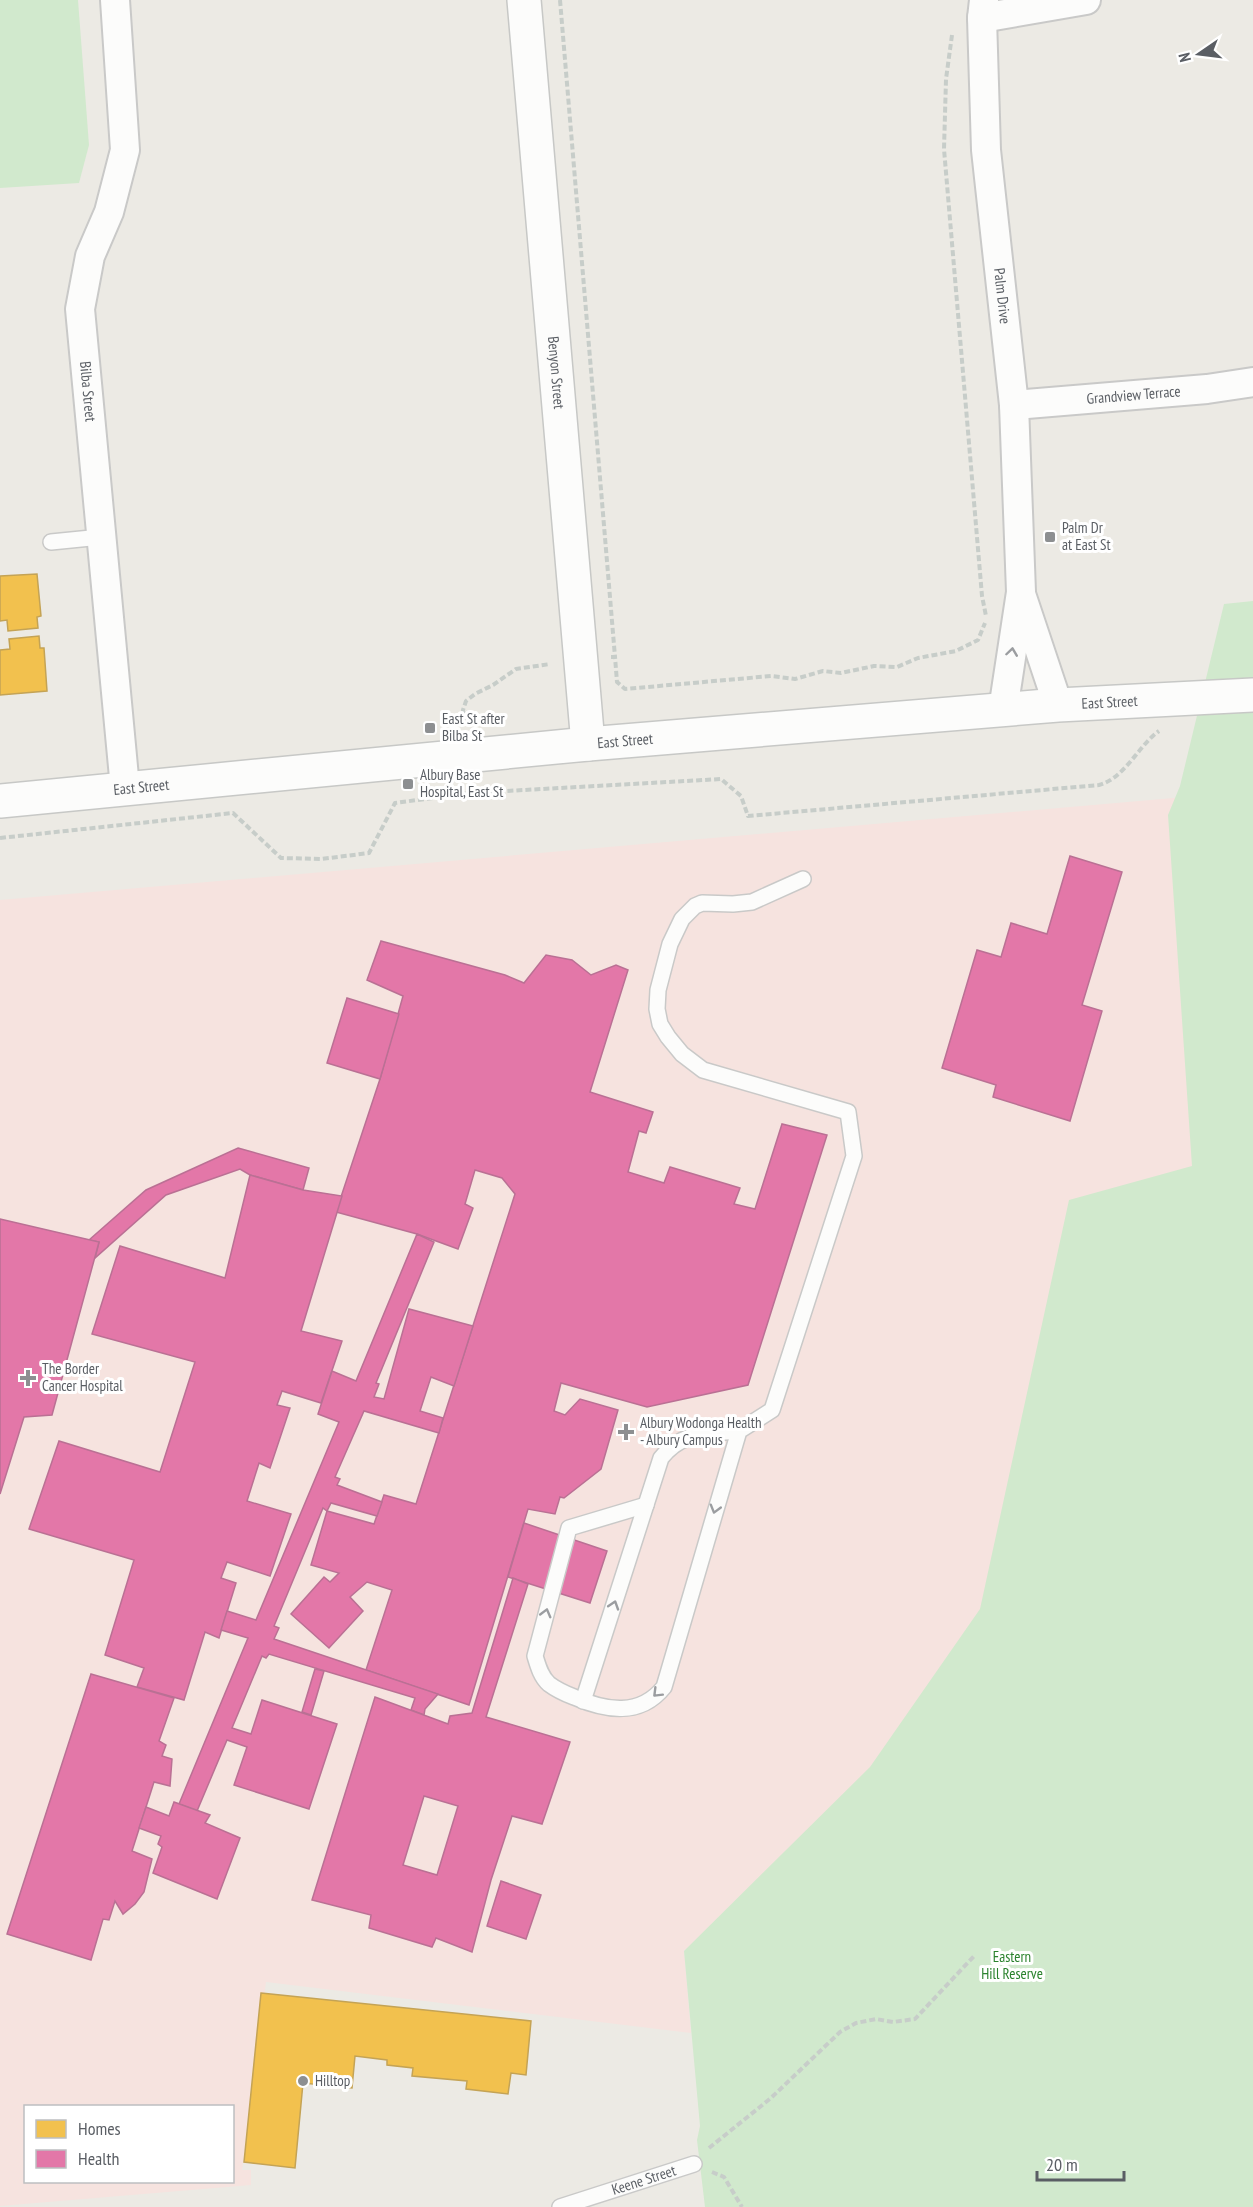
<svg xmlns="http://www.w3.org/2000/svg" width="1253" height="2207" viewBox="0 0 1253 2207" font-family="'PT Sans Narrow',sans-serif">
	<rect width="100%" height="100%" fill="#eceae4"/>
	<path fill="#f6e3df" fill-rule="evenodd" d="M 1219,794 L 1253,1168 L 1253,1695 L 684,1950 L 691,2033 L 266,1982 L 242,2170 L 251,2170 L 251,2185 L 0,2206 L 0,900 ZM 26,2106 L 232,2106 L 232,2182 L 26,2182 Z"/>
	<g fill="#d1e9cd">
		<path d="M 0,0 L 78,0 L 89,145 L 79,183 L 0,188 Z"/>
		<path d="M 1253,601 L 1253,2207 L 705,2207 L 697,2140 L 700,2126 L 684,1951 L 870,1767 L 980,1609 L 1069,1200 L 1192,1166 L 1168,815 L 1180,786 L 1224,604 Z"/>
	</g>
	<g fill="#f2c14e" stroke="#c4a355" stroke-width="1.5">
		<path d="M 37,574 L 41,616 L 37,617 L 38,628 L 8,631 L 7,620 L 0,621 L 0,576 Z"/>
		<path d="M 39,636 L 40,648 L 44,648 L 47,691 L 0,695 L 0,650 L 10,649 L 9,639 Z"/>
		<path d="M 261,1993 L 531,2021 L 526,2075 L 511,2073 L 508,2094 L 466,2089 L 467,2081 L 412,2076 L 413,2068 L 387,2065 L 387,2060 L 355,2056 L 352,2088 L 303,2083 L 295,2168 L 244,2162 Z"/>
	</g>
	<g fill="#e377a8" stroke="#ba7094" stroke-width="1.5" fill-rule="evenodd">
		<path d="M 1070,856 L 1122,872 L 1082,1005 L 1102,1011 L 1070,1121 L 993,1097 L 996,1085 L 942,1068 L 977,950 L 1001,957 L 1011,923 L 1047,934 Z"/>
		<path d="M 381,941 L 505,975 L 524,983 L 546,955 L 572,960 L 591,975 L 616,965 L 628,970 L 590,1092 L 653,1112 L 646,1133 L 639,1131 L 628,1172 L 664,1183 L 670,1167 L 740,1188 L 734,1204 L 755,1209 L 782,1124 L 827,1135 L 748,1385 L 647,1407 L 561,1383 L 554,1411 L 565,1415 L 580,1399 L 618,1410 L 601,1469 L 564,1498 L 560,1497 L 555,1514 L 528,1509 L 469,1705 L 366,1670 L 392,1590 L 367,1582 L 350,1597 L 363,1611 L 329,1648 L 291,1614 L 324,1577 L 330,1582 L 339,1573 L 311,1565 L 327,1511 L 374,1524 L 384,1495 L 416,1504 L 515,1194 L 502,1178 L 475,1170 L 465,1204 L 473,1208 L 458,1249 L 417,1234 L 336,1212 L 380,1079 L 403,996 L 367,980 Z"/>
		<path d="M 347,998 L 399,1014 L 380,1079 L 327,1063 Z"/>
		<path d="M 238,1148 L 309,1168 L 303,1190 L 250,1175 L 240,1169 L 166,1195 L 95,1258 L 99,1242 L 89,1240 L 146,1190 Z"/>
		<path d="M 250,1175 L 303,1190 L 342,1196 L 301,1331 L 342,1341 L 321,1403 L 282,1391 L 277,1405 L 290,1408 L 270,1468 L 259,1463 L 247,1501 L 291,1514 L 270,1576 L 227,1562 L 221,1578 L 236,1583 L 219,1638 L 205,1632 L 184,1700 L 137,1687 L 144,1668 L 105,1655 L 134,1560 L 29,1529 L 59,1441 L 160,1472 L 195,1362 L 92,1334 L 120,1246 L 225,1278 Z"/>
		<path d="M 0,1219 L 99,1242 L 52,1415 L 24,1417 L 0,1494 Z"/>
		<path d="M 417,1234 L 434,1242 L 376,1383 L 379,1384 L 374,1397 L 384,1399 L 409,1309 L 473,1326 L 454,1386 L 431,1377 L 420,1411 L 443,1418 L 439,1433 L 364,1411 L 335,1477 L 340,1479 L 337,1485 L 382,1502 L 377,1516 L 331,1503 L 327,1511 L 323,1508 L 274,1626 L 279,1628 L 274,1639 L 438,1694 L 425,1709 L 424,1715 L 411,1710 L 415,1698 L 269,1654 L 266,1658 L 262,1656 L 232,1728 L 251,1734 L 262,1700 L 337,1724 L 309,1809 L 234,1785 L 247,1747 L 227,1740 L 197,1811 L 179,1804 L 248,1638 L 221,1630 L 227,1611 L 256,1620 L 339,1422 L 318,1414 L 332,1371 L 356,1381 Z"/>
		<path d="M 524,1523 L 607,1551 L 590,1603 L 508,1577 Z"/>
		<path d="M 513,1578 L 528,1584 L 486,1717 L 570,1742 L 542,1824 L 512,1816 L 491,1880 L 472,1952 L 436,1938 L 432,1947 L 369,1928 L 371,1915 L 312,1900 L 375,1697 L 448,1724 L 450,1716 L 472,1713 ZM 424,1796 L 458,1806 L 437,1875 L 403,1865 Z"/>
		<path d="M 315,1669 L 324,1671 L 311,1715 L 302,1712 Z"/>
		<path d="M 91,1674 L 174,1698 L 159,1741 L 166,1745 L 162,1756 L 172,1759 L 170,1786 L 154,1782 L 132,1851 L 152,1859 L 144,1892 L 135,1904 L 123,1914 L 115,1901 L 109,1920 L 103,1919 L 91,1960 L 7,1934 Z"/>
		<path d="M 174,1802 L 210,1815 L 205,1823 L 240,1838 L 217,1899 L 153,1873 L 162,1847 L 158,1844 L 161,1836 L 139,1828 L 146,1807 L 169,1816 Z"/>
		<path d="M 501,1881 L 541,1895 L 526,1939 L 487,1926 Z"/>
	</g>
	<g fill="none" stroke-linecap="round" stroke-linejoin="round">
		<defs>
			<g id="lane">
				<path d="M 51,542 L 101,537"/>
				<path d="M 646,1505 L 569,1528 L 535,1656 C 538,1666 541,1677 549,1684 C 557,1690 566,1694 574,1697 C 606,1711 640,1717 664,1687 L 739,1431 L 772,1410 L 854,1156 L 848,1112 L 703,1070 L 682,1054 L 668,1037 L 660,1024 L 657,1009 L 658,990 L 670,944 L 682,919 L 695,906 L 702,903 L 733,904 L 752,902 L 803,879"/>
				<path d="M 583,1701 L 661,1458 C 682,1431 707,1434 739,1431"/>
				<path id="s1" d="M 560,2207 L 694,2164"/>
			</g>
			<g id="street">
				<path id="s2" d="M 115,0 L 125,150 L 109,212 L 90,256 L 80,309 L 125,788"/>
				<path id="s3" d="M 984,0 L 982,18 L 986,150 L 1014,405 L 1021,592 L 1003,710"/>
				<path d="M 982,18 L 1086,0"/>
				<path id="s4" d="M 1014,405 L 1207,389 L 1253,382"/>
				<path d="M 1022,597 L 1058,705"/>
			</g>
			<g id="secondary">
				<path id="s5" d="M 524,0 L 588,744"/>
				<path id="s6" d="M 0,801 L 588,744 L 1058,705 L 1253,695"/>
			</g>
		</defs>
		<use href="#lane" stroke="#c9c9c8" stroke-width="18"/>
		<use href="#street" stroke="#c9c9c8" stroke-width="32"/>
		<use href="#secondary" stroke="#c7c8c6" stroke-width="36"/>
		<g stroke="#c7cdc9" stroke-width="4" stroke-dasharray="6 3" stroke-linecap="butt">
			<path d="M 560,0 L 615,657"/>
			<path d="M 952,35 L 946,79 L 944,149 L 982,596 L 986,616"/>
			<path d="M 611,657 L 615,657 L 617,682 L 625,689 L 771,676 L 795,679 L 823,671 L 841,673 L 874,666 L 897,667 L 918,658 L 956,651 L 978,640 L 985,623"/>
			<path d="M 464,723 L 463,710 L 466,701 L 475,694 L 493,685 L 516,669 L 550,664"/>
			<path d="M 0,838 L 233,813 L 281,858 L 321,859 L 369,853 L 395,803 L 470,793 L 721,779 L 741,796 L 748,816 L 1099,785 C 1125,778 1138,746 1159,731"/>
			<path d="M 709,2148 L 771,2098 L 840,2032 L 856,2023 L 876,2019 L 893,2022 L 915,2019 L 975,1955"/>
			<path d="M 712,2172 L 724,2177 L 742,2207"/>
		</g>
		<use href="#lane" stroke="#fcfcfb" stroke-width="15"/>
		<use href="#street" stroke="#fcfcfb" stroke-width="28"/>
		<use href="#secondary" stroke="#fcfcfb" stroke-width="33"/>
	</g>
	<defs><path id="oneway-chevron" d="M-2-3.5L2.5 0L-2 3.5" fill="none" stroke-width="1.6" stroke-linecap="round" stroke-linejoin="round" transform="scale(1.5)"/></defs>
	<g stroke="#9b9da0">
		<use href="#oneway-chevron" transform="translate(1012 652) rotate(-82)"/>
		<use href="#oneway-chevron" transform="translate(715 1509) rotate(106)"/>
		<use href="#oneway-chevron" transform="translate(614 1605) rotate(-72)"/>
		<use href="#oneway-chevron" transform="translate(546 1613) rotate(-75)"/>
		<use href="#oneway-chevron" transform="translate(657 1693) rotate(135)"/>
	</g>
	<g fill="#8d8f91" stroke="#fff" stroke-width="2">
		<rect x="1044" y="531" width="12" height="12" rx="3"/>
		<rect x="424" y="722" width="12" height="12" rx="3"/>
		<rect x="402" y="778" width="12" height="12" rx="3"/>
		<path d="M25 1369h6v6h6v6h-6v6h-6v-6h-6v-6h6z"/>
		<path d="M623 1423h6v6h6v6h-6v6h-6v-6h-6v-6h6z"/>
		<circle cx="303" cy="2081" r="6"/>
	</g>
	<g text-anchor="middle" stroke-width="6" stroke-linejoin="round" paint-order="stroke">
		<g font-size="15" fill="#5a5e64" stroke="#fff">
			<text dy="5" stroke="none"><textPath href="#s3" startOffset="297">Palm Drive</textPath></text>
			<text dy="5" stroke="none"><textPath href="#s5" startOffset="374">Benyon Street</textPath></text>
			<text dy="5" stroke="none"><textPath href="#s2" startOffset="399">Bilba Street</textPath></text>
			<text dy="5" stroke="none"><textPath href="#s4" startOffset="120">Grandview Terrace</textPath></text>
			<text dy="5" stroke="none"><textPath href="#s6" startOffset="1114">East Street</textPath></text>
			<text dy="5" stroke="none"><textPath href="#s6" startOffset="628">East Street</textPath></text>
			<text dy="5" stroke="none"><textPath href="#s6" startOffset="142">East Street</textPath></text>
			<text dy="5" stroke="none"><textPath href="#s1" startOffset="88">Keene Street</textPath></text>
		</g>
		<g font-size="15" fill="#5a5e64" stroke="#fff" text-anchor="start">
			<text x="1062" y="533">Palm Dr<tspan x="1062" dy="17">at East St</tspan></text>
			<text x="442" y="724">East St after<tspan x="442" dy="17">Bilba St</tspan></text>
			<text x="420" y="780">Albury Base<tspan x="420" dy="17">Hospital, East St</tspan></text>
			<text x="42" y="1374">The Border<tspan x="42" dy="17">Cancer Hospital</tspan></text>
			<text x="640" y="1428">Albury Wodonga Health<tspan x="640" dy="17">- Albury Campus</tspan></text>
			<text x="315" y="2086">Hilltop</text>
		</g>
		<g font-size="15" fill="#2b822e" stroke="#fff">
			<text x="1012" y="1962">Eastern<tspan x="1012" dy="17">Hill Reserve</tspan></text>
		</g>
	</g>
	<rect x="24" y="2105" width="210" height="78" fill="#ffffff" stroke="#bdbfc1" stroke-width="1.5"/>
	<rect x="36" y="2120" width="30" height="18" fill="#f2c14e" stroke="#bdbfc1" stroke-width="1.5"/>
	<text x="78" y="2135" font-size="18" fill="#5a5e64">Homes</text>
	<rect x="36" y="2150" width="30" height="18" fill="#e377a8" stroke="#bdbfc1" stroke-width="1.5"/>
	<text x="78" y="2165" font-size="18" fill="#5a5e64">Health</text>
	<g transform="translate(1199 54) rotate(256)" stroke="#ffffff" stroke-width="4.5" paint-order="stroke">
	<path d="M0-4.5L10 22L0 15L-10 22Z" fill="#5a5e64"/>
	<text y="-9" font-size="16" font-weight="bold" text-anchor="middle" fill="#5a5e64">N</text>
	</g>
	<path d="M1037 2171v9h87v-9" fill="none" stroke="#5a5e64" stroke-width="3"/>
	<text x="1046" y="2171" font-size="18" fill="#5a5e64" stroke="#ffffff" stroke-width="4.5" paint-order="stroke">20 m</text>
</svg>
